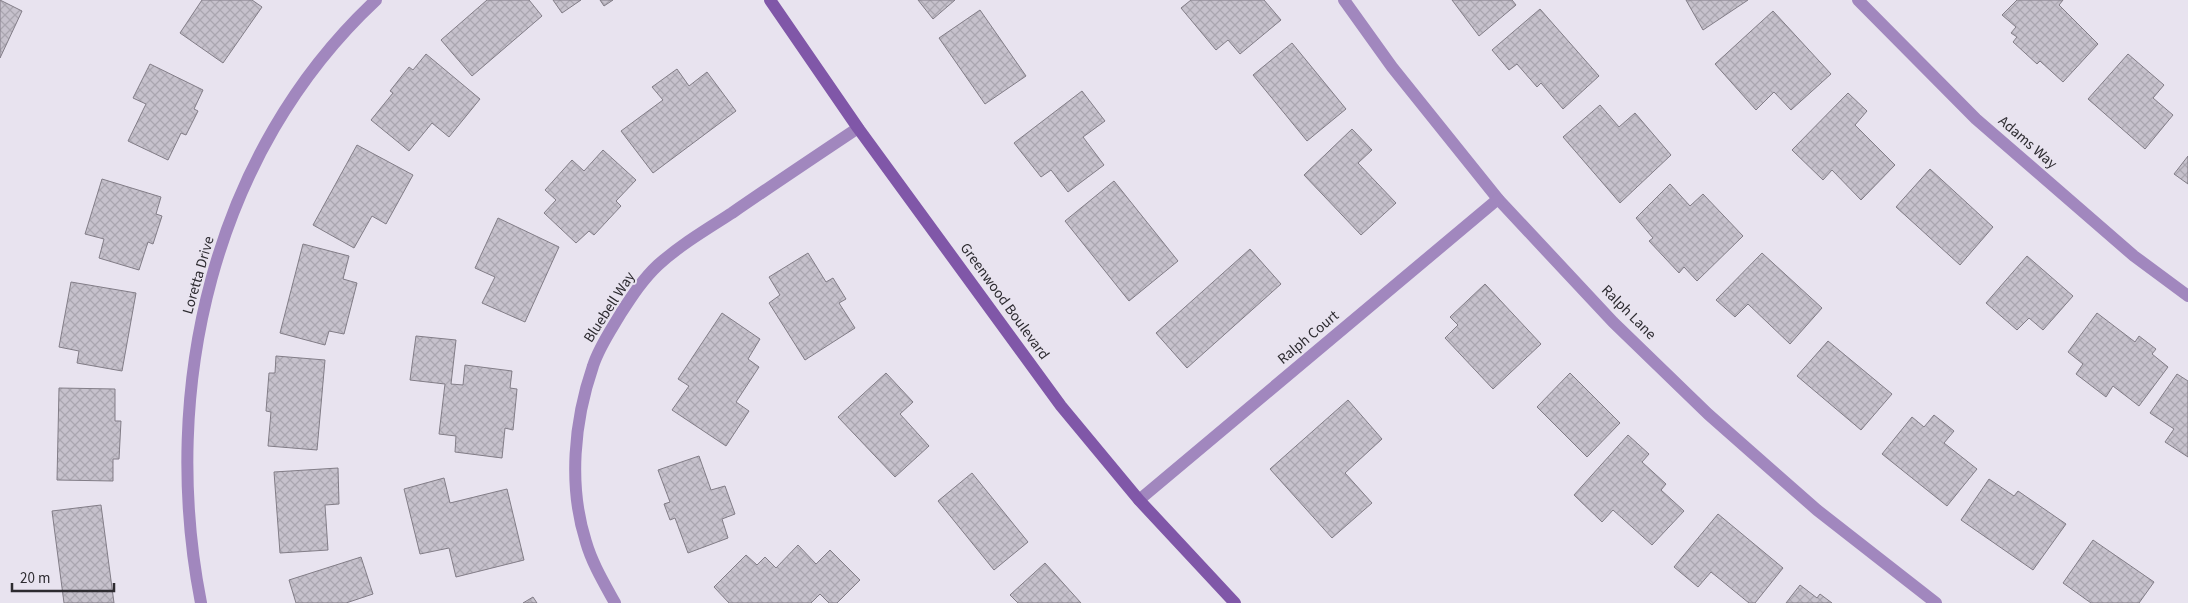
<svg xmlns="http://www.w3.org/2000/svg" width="2188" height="603" viewBox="0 0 2188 603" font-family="'Source Sans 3',sans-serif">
	<defs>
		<pattern id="building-cross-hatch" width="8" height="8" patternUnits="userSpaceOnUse" patternTransform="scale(1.25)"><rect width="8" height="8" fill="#c6c1cc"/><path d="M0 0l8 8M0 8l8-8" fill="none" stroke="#aaa6b0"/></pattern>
	</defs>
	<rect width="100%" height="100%" fill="#e8e3ef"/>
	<g fill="url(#building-cross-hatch)" stroke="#827d87">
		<path d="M 0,0 L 22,11 L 0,58 Z"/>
		<path d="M 202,0 L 252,0 L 262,7 L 223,63 L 180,33 Z"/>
		<path d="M 487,0 L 529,0 L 542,16 L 472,76 L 441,40 Z"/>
		<path d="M 553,0 L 581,0 L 562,13 Z"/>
		<path d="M 600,0 L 613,0 L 604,6 Z"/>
		<path d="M 918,0 L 955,0 L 933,19 Z"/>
		<path d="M 1191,0 L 1264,0 L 1281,20 L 1240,54 L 1228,40 L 1216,50 L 1181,8 Z"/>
		<path d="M 1452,0 L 1512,0 L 1516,5 L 1479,36 Z"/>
		<path d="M 1686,0 L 1748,0 L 1703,30 Z"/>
		<path d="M 2017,0 L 2063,0 L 2059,5 L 2098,44 L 2063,82 L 2040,61 L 2037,64 L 2013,42 L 2017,37 L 2011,33 L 2016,27 L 2002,15 Z"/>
		<path d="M 1540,9 L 1599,76 L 1563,109 L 1541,83 L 1537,87 L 1517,64 L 1509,70 L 1492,50 Z"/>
		<path d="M 980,10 L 1026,76 L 985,104 L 939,38 Z"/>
		<path d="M 1773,11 L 1831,74 L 1791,110 L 1774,92 L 1756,110 L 1715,64 Z"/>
		<path d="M 1292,43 L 1346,109 L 1307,141 L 1253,75 Z"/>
		<path d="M 426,54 L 480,99 L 449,137 L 432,123 L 409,151 L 371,120 L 393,93 L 390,91 L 409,67 L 413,70 Z"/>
		<path d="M 2128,54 L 2164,85 L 2153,98 L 2173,115 L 2145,149 L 2088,99 Z"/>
		<path d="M 150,64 L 203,90 L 194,109 L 198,111 L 186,135 L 181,133 L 168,160 L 128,141 L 146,104 L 133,98 Z"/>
		<path d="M 677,69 L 689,86 L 707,72 L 736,111 L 653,173 L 621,131 L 663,100 L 652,87 Z"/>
		<path d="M 1082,91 L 1105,121 L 1083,137 L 1104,165 L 1068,192 L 1051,170 L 1041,177 L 1014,143 Z"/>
		<path d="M 1848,93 L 1867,111 L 1855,125 L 1895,165 L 1861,200 L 1832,170 L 1823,180 L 1792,150 Z"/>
		<path d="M 1600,105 L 1619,127 L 1635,113 L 1671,155 L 1620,203 L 1563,137 Z"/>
		<path d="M 1352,129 L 1372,150 L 1358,163 L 1396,203 L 1361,235 L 1304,175 Z"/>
		<path d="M 357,145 L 413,175 L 386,224 L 372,216 L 354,248 L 313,225 Z"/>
		<path d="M 603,150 L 636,180 L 616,201 L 621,206 L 594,235 L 589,231 L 576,243 L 544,213 L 556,200 L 545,190 L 572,160 L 584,171 Z"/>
		<path d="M 2188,156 L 2188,184 L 2174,174 Z"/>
		<path d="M 1930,169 L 1993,227 L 1960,265 L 1896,207 Z"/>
		<path d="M 102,179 L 161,197 L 156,214 L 162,216 L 153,244 L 148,242 L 139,270 L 99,258 L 104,239 L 85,234 Z"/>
		<path d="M 1114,181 L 1178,261 L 1129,301 L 1065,221 Z"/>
		<path d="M 1670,184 L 1690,206 L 1703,194 L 1743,236 L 1697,281 L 1684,267 L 1679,273 L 1649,241 L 1653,238 L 1636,218 Z"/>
		<path d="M 498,218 L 559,247 L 525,322 L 482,303 L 495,277 L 475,268 Z"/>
		<path d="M 303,244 L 349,256 L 343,279 L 357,283 L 344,334 L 329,331 L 325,345 L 280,333 Z"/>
		<path d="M 1250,249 L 1281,284 L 1187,368 L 1156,333 Z"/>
		<path d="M 808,253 L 826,282 L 833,278 L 846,299 L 839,303 L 855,328 L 805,360 L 769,303 L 780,295 L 769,277 Z"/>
		<path d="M 1762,253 L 1822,308 L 1790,344 L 1748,304 L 1735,317 L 1716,300 Z"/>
		<path d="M 2027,256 L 2073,296 L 2043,330 L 2029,318 L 2017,330 L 1986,303 Z"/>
		<path d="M 71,282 L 136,293 L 122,371 L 77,363 L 79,351 L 59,347 Z"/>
		<path d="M 1485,284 L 1541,344 L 1493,389 L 1445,338 L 1458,325 L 1450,317 Z"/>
		<path d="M 722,313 L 760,339 L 748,359 L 759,367 L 736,402 L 749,411 L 726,446 L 672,410 L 689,386 L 678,379 Z"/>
		<path d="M 2097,313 L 2135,342 L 2139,336 L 2156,349 L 2152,354 L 2168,367 L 2139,406 L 2113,386 L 2106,397 L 2076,374 L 2083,364 L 2068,352 Z"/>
		<path d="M 416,336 L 456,340 L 451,384 L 463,385 L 465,365 L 512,371 L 510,388 L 517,389 L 513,430 L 505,428 L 502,458 L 455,452 L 456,436 L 439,434 L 445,384 L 410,380 Z"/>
		<path d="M 1828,341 L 1892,394 L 1861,430 L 1797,376 Z"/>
		<path d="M 276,356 L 325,360 L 317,450 L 268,446 L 271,412 L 266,411 L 269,373 L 275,373 Z"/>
		<path d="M 886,373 L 913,402 L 900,414 L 929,446 L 895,477 L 838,417 Z"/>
		<path d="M 1570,373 L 1620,423 L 1587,457 L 1537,407 Z"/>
		<path d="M 2177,374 L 2188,381 L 2188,457 L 2165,442 L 2174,429 L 2150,413 Z"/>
		<path d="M 59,388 L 115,389 L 115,421 L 121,421 L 119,459 L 113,459 L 113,481 L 57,480 Z"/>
		<path d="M 1348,400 L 1382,439 L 1345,473 L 1372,503 L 1332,538 L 1270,469 Z"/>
		<path d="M 1934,415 L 1954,431 L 1944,443 L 1977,469 L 1947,506 L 1882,454 L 1912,417 L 1924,427 Z"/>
		<path d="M 1628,435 L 1649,454 L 1642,462 L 1666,484 L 1661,490 L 1684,511 L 1652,545 L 1613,510 L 1602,522 L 1574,495 Z"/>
		<path d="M 699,456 L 711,490 L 725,486 L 735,514 L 722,519 L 728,538 L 688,553 L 675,518 L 670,520 L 664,504 L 670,502 L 658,470 Z"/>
		<path d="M 338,468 L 339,504 L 325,505 L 328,550 L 280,553 L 274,472 Z"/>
		<path d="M 972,473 L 1028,542 L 994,570 L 938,501 Z"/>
		<path d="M 444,478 L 450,503 L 507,489 L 524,560 L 456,577 L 449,548 L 420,554 L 404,489 Z"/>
		<path d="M 1989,479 L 2014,496 L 2018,491 L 2066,524 L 2033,570 L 1961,520 Z"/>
		<path d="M 101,505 L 114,603 L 64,603 L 52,511 Z"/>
		<path d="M 1718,514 L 1783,568 L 1755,603 L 1749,603 L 1711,572 L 1698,587 L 1674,567 Z"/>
		<path d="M 2093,540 L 2154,582 L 2139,603 L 2091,603 L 2063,583 Z"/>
		<path d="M 798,545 L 816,564 L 830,550 L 860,580 L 837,603 L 829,603 L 820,594 L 811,603 L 729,603 L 714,587 L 746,555 L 757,565 L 765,557 L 776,568 Z"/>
		<path d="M 361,557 L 373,594 L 346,603 L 296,603 L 289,580 Z"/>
		<path d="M 1045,563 L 1081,603 L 1018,603 L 1010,595 Z"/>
		<path d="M 1800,585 L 1817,598 L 1820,594 L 1832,603 L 1786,603 Z"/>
		<path d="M 533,597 L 537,603 L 523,603 Z"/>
	</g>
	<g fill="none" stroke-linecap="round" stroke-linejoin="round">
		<g stroke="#a187be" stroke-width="12">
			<path d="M 1344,0 L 1392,67 L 1498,199 L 1613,322 L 1708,414 L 1817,510 L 1936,603"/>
			<path d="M 1858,0 L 1976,119 L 2134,256 L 2188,296"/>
			<path d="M 1139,500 L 1498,199"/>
			<path d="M 201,603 C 159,389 213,152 376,0"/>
			<path d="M 615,603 C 604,583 592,563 586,542 C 568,486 574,421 593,366 C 599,347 611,330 621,313 C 632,296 643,279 658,265 C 680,245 707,229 732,213 C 774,184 816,156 858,128"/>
		</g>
		<path stroke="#8057a8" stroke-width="12" d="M 770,0 L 858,128 L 1061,406 L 1139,500 L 1235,603"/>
	</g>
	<g text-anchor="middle" stroke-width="4" stroke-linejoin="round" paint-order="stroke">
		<g font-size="15" fill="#2d2b30" stroke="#e8e3ef">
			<text transform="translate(2028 142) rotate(41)" y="5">Adams Way</text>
			<text transform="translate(198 275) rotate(-74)" y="5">Loretta Drive</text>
			<text transform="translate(1005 301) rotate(54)" y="5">Greenwood Boulevard</text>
			<text transform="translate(609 307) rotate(-57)" y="5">Bluebell Way</text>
			<text transform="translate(1629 312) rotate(45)" y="5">Ralph Lane</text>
			<text transform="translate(1308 337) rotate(-40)" y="5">Ralph Court</text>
		</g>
	</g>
	<path d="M12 583v8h102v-8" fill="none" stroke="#2d2b30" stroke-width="2.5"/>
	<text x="20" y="583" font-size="15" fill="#2d2b30" stroke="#e8e3ef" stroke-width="4" paint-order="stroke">20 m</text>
</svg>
